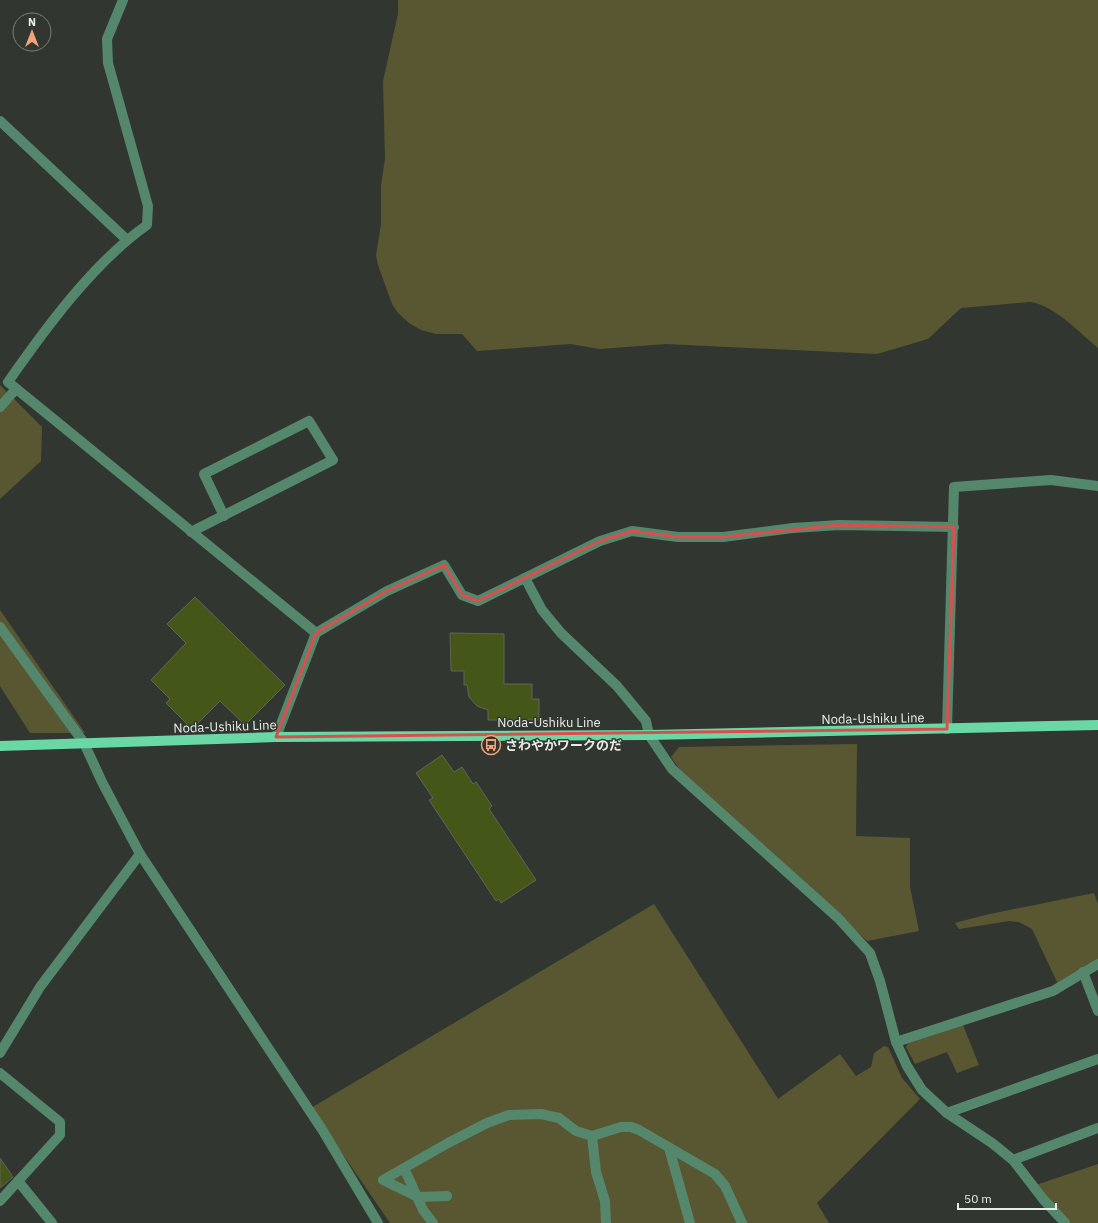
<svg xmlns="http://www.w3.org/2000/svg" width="1098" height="1223" viewBox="0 0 1098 1223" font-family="'IBM Plex Sans','Noto Sans JP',sans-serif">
	<rect width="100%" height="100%" fill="#313730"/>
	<g fill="#595731">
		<path d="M 398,0 L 1098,0 L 1098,348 C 1080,333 1054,305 1030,302 L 961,308 L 928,339 L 877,354 L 666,344 L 600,349 L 570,344 L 477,351 L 462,334 L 436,334 L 421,330 L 409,323 L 398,313 L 392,304 L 378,265 L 376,255 L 381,224 L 381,185 L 385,159 L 383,81 L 398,14 Z"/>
		<path d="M 0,385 L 42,427 L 41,461 L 0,499 Z"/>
		<path d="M 0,610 L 85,733 L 30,733 L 0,686 Z"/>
		<path d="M 857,744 L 856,836 L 910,838 L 910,887 L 919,931 L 867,941 L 784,863 L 680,770 L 671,757 L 679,747 Z"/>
		<path d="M 1094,893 L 1098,904 L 1098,961 L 1058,984 L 1032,929 L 1019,922 L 1009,921 L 959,929 L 955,923 L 985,915 Z"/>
		<path d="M 654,904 L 778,1099 L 840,1054 L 856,1076 L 871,1067 L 874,1053 L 884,1046 L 888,1047 L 902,1078 L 920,1099 L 817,1203 L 829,1223 L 390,1223 L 311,1108 Z"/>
		<path d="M 963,1025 L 979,1065 L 957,1073 L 947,1052 L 915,1064 L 906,1047 L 908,1043 Z"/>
		<path d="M 1098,1164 L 1098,1223 L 1070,1223 L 1036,1185 Z"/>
	</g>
	<g fill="#445618" stroke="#61645c">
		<path d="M 195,597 L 285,685 L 245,725 L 220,701 L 192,729 L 166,703 L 170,699 L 151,680 L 186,643 L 167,624 Z"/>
		<path d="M 450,633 L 504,634 L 504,684 L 532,684 L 532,699 L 539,699 L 539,720 L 488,720 L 488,710 L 477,706 L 469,697 L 467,685 L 464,685 L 464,671 L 451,671 Z"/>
		<path d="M 442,755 L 454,772 L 462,767 L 473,784 L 476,782 L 492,806 L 489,809 L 536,880 L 501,903 L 499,899 L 496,901 L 429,800 L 433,798 L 416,773 Z"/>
		<path d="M 0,1158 L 13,1177 L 0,1188 Z"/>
	</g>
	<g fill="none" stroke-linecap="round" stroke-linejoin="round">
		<g stroke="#55876d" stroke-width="10">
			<path d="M 123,0 L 107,39 L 108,63 L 148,206 L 147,225 C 93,263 45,329 8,382 L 316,633"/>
			<path d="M 0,121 L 126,239"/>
			<path d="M 0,407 L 16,389"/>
			<path d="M 191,532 L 333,460 L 309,421 L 204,474 L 224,516"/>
			<path d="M 525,578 L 542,610 L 561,633 L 617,686 L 646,721 L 649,735 L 672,769 L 838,918 L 870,953 L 880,981 L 896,1042 L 907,1066 L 922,1090 L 947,1113 L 992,1143 L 1013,1160 L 1043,1199 L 1065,1223"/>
			<path d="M 0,627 L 84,743 L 102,782 L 140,854 L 323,1131 L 378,1223"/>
			<path d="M 947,729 L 954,487 L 1051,480 L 1098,486"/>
			<path d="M 276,737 L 316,633 L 387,591 L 444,565 L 462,595 L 478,601 L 600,541 L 632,531 L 678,537 L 723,537 L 793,528 L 839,525 L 954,527"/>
			<path d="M 1083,972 L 1098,1011"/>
			<path d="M 896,1042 L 1053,991 L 1098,964"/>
			<path d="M 0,1053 L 40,987 L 140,854"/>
			<path d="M 0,1073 L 60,1122 L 60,1135 L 0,1201"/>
			<path d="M 947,1113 L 1098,1059"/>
			<path d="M 592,1136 L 596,1172 L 605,1201 L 606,1223"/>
			<path d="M 669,1148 L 690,1223"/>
			<path d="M 1013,1160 L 1098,1128"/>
			<path d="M 404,1168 L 423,1210 L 433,1223"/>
			<path d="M 18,1181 L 52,1223"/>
			<path d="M 447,1196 L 418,1197 L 383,1180 L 448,1143 L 487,1123 L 509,1115 L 541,1114 L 559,1118 L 576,1131 L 592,1136 L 621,1127 L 631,1127 L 639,1130 L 715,1174 L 725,1186 L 742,1223"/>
		</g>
		<path stroke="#6ad8a4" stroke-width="10" d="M 0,746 L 276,737 L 649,735 L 1098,725"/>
	</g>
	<path fill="none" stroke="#da4f4e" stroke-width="3" stroke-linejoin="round" d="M 839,525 L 954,527 L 947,729 L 276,737 L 316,633 L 387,591 L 444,565 L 462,595 L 478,601 L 600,541 L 632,531 L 678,537 L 723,537 Z"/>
	<defs>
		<symbol id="bus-ring" viewBox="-11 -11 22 22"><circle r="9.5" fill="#313730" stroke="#f0a378" stroke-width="1.5"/><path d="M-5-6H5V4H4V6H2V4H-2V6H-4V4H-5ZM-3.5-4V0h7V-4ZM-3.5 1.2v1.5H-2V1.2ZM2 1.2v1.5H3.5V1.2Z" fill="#f0a378"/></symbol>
	</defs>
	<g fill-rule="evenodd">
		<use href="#bus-ring" x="480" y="734" width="22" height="22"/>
	</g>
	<g text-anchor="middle" stroke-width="3" stroke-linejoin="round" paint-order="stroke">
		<g font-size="13" fill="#e8ece8" stroke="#313730">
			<text transform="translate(873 718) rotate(-1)" y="5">Noda-Ushiku Line</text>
			<text x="549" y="727">Noda-Ushiku Line</text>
			<text transform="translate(225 726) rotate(-2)" y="5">Noda-Ushiku Line</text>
		</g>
		<g font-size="13" font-weight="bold" fill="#e8ece8" stroke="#313730" text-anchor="start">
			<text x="505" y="750">さわやかワークのだ</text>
		</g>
	</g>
	<g transform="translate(32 32)"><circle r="19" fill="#313730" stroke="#7a7f7a"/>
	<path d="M0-3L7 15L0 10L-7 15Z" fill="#f0a378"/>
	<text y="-6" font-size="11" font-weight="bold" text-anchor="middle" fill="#e8ece8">N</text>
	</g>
	<path d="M958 1203v6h98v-6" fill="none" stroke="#e8ece8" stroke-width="2"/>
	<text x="964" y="1203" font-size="12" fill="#e8ece8" stroke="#313730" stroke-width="3" paint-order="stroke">50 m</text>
</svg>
